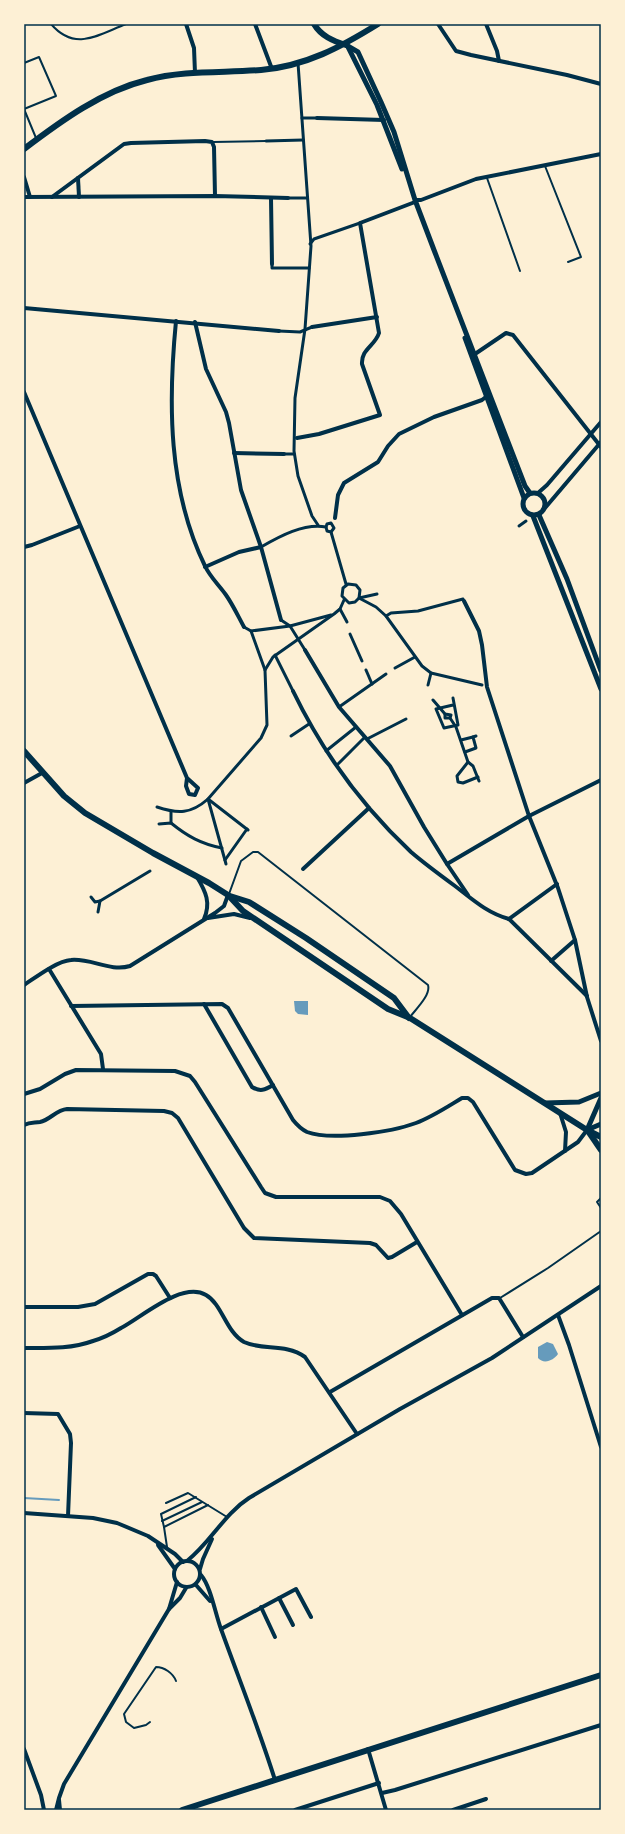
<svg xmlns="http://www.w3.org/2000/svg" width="625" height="1834" viewBox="0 0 625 1834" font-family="Signika,sans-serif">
	<rect width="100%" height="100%" fill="#fdf0d5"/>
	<g fill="#669bbc">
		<path d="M 294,1001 L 308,1001 L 308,1015 L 298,1014 L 295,1011 Z"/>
		<path d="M 547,1342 L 553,1344 L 558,1354 C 554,1360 544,1365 538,1358 L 538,1347 Z"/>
	</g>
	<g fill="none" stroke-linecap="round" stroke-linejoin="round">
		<path stroke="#669bbc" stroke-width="2" d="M 24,1498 L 59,1500"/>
		<g stroke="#003049" stroke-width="2">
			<path d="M 51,24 C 75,52 98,35 126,24"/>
			<path d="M 24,63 L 39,57 L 56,96 L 24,109"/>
			<path d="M 24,109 L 36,138"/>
			<path d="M 213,142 L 266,141"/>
			<path d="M 545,166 L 581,257 L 568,262"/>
			<path d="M 487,178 L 520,271"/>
			<path d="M 229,894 L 241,861 L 253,852 L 258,852 L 428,985 C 431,995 416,1009 410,1017"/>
			<path d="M 601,1198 L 597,1202 L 601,1208"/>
			<path d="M 500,1298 L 548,1268 L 601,1231"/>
			<path d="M 166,1503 L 188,1493 L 227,1517"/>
			<path d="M 162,1521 L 202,1502"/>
			<path d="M 164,1527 L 208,1505"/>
			<path d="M 167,1547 L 164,1527 L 161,1514 L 196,1497"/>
			<path d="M 150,1722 L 146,1725 L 134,1728 L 126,1722 L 124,1714 L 156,1667 C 164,1667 173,1673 176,1681"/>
		</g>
		<g stroke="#003049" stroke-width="3">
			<path d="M 298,63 L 311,246 L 305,329 L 295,398 L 294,451 L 298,476 L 312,516 L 318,525"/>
			<path d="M 302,118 L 317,118"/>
			<path d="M 266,141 L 303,140"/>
			<path d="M 288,198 L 307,198"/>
			<path d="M 310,244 L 314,239 L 360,223"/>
			<path d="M 272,264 L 272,268 L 309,268"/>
			<path d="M 279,331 L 300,332 L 312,327"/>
			<path d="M 284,454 L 294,454"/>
			<path d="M 519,526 L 526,521"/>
			<path d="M 326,527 L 327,531 L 331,532 L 346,584"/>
			<path d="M 261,547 C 280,536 304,523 326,527 L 327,524 L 331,523 L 334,528 L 331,532"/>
			<path d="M 359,598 L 376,607 L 386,616 L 422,666 L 431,673 L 482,685"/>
			<path d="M 359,598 L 360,590 L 356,585 L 348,584 L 343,588 L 342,596 L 349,603 L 355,602 L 359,598 L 377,594"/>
			<path d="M 340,609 L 347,622"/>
			<path d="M 386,616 L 391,613 L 418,611 L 463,599"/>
			<path d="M 281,620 L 290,626 L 305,650"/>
			<path d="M 244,627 L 251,631 L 265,670 L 267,725 L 261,738 L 208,799 L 248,830"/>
			<path d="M 251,631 L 290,626 L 331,615"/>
			<path d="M 350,634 L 362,661"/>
			<path d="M 275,655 L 293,691"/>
			<path d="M 395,668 L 415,657"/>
			<path d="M 265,670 L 273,657 L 334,614 L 340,609 L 344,600"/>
			<path d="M 366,670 L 372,684"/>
			<path d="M 428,685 L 431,673"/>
			<path d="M 453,698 L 458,725 L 444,728 L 436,709 L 453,705"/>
			<path d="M 433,700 L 445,714 L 451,715 L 450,718 L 456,727 L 468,762 L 473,766 L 479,781"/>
			<path d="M 339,707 L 386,674"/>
			<path d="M 445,714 L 445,718 L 450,718"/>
			<path d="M 291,736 L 309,724"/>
			<path d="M 367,739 L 406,719"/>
			<path d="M 461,740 L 473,737"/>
			<path d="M 326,751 L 356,727"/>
			<path d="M 465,752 L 476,748 L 473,737 L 476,736"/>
			<path d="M 468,762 L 457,776 L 458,782 L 463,783 L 478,777"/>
			<path d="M 337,765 L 365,737"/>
			<path d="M 157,807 C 178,814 191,814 208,799 L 226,864"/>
			<path d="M 171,823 L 171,812"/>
			<path d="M 159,824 L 171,823 C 187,836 201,844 222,848"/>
			<path d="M 225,860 L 247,829"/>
			<path d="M 91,897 L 95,902 L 100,901"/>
			<path d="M 98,912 L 100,901 L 150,871"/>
		</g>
		<g stroke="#003049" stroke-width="4">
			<path d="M 186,24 L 194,48 L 195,73"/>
			<path d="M 255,24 L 272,69"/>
			<path d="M 438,24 L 456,51 L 471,55 L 567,75 L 601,84"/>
			<path d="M 486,24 L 497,51 L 499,61"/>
			<path d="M 317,118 L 384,120"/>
			<path d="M 24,177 L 30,197"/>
			<path d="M 78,178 L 79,197"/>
			<path d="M 24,197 L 215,196 L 288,198"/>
			<path d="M 52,197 L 124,144 L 131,143 L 205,141 L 212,142 L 214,147 L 215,196"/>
			<path d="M 271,198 L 272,264"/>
			<path d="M 24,308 L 279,331"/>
			<path d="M 176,321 C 168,403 168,490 205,566 C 210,577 219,585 226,595 C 233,605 238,616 244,627"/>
			<path d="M 195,322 L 206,369 L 226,412 L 229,423 L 241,490 L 261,547 L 281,620"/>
			<path d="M 312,327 L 377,317"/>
			<path d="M 472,356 L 506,333 L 513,335 L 601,447"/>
			<path d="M 24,392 L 187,778 L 186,786 L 189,794 L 195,795 L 198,788 L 187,778"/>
			<path d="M 297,438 L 319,434 L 380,415 L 362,364 C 361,349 375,346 379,333 L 360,223 L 415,202 L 415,200 L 421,200 L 476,179 L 601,154"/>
			<path d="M 234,453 L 284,454"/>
			<path d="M 538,493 L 547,485 L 601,422"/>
			<path d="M 545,508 L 601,442"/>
			<path d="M 335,518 L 338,495 L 344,483 L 378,462 L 388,446 L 399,434 L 434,417 L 482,400 L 487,396"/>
			<path d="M 24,547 L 32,545 L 80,526"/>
			<path d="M 205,567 L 239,552 L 261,547"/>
			<path d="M 464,601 L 479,631 L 482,645 L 487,687 L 529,816 L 558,888 L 575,940 L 587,997 L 601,1041"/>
			<path d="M 305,650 L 339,707 L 390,766 L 424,827 L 447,864"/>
			<path d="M 293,691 C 322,751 362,806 411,852 C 425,864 440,875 455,886 C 472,899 487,913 509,919"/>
			<path d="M 24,783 L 42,773"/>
			<path d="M 303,869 L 369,808"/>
			<path d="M 197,877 C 206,892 211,903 204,919"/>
			<path d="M 468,895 L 447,864 L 529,816 L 601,780"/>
			<path d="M 208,918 L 234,914 L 250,918"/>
			<path d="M 509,919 L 587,996"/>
			<path d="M 509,919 L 557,884"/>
			<path d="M 551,961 L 575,940"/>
			<path d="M 49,969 L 101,1054 L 103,1069"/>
			<path d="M 24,985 C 36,977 57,961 71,960 C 91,958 110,972 130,966 L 215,913 L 224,906 L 228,895"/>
			<path d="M 204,1004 L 252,1087 C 260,1092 265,1090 273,1085"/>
			<path d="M 71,1006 L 222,1004 L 228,1008 L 293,1120 C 297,1125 301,1129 307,1132 C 331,1141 392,1132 416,1123 C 432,1117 447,1107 462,1098 L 468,1098 L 473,1102 L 515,1170 L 526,1174 L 532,1173 L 578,1142 L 587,1130"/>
			<path d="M 24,1094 L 40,1089 L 65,1074 L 76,1070 L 175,1071 L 190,1076 L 195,1082 L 261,1187 L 265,1193 L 276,1197 L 380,1197 L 390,1201 L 401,1214 L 462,1315"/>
			<path d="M 560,1113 L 566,1132 L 565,1151"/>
			<path d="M 24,1125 C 30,1122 34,1123 40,1122 C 50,1120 56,1110 67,1109 L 164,1111 L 172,1113 L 178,1118 L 244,1228 L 254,1238 L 370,1243 L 376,1245 L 388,1258 L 392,1257 L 417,1242"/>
			<path d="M 24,1307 L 78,1307 L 95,1304 L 148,1274 L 153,1274 L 156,1276 L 170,1298"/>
			<path d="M 558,1315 L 569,1345 L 601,1447"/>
			<path d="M 24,1348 C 48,1348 71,1349 93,1341 C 103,1338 113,1333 121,1328 C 142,1317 182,1281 206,1295 C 222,1304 226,1332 244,1342 C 263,1351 285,1343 305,1357 L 357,1434"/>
			<path d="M 330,1392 L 492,1298 L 499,1298 L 523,1337"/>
			<path d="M 24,1413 L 58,1414 L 70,1434 L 71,1443 L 68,1516"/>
			<path d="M 24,1513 L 93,1518 L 117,1523 L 148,1536 L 175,1554 L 183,1562"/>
			<path d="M 158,1545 L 175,1569"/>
			<circle cx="187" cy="1574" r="13"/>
			<path d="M 187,1561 C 211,1542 224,1514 249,1498 L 400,1409 L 492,1358 L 601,1286"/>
			<path d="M 200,1569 L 203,1559 L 212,1539"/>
			<path d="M 201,1575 C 211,1587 215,1613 221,1629 C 239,1679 259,1729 275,1780"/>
			<path d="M 196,1585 L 210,1601"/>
			<path d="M 279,1598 L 293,1625"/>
			<path d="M 261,1607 L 275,1637"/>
			<path d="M 169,1609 L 180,1598 L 186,1588"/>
			<path d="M 221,1629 L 296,1589 L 311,1617"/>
			<path d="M 24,1749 L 41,1795 L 44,1810"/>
			<path d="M 368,1749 L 386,1810"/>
			<path d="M 382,1793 L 395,1790 L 601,1725"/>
			<path d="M 59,1800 L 60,1810"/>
			<path d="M 56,1810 L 59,1798 L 64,1784 L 169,1609 L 177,1582"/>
			<path d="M 295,1810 L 379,1783"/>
			<path d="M 453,1810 L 486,1799"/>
		</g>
		<g stroke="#003049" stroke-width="5">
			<path d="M 346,45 L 358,52 L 381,102 L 394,132 L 415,200 L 434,250 L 525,486 L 530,493"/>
			<path d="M 347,45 L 377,105 L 402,169"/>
			<path d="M 465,338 L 524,498"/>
			<circle cx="534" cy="504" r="11"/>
			<path d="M 539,515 L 567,579 L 601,671"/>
			<path d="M 533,516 L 601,689"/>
			<path d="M 545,1103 L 579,1102 L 601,1093"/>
			<path d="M 587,1130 L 601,1098"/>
			<path d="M 587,1130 L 601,1124"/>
		</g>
		<g stroke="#003049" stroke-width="6">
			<path d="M 314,24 C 321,36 333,41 346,45"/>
			<path d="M 24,149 C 61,121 102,91 147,80 C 184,70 224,73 261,70 C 306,66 341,47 378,24"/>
			<path d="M 24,751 L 64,796 L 85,813 L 153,853 L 209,883 L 228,895 L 243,911 L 388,1009 L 410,1018 L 587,1130 L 601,1137"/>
			<path d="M 230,896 L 249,902 L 306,938 L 394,998 L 409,1018"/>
			<path d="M 588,1131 L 601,1150"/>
			<path d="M 182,1810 L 601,1675"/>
		</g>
	</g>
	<rect width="625" height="1834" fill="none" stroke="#fdf0d5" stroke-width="50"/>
	<rect x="25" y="25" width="575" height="1784" fill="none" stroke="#003049" stroke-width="1.5"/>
</svg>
